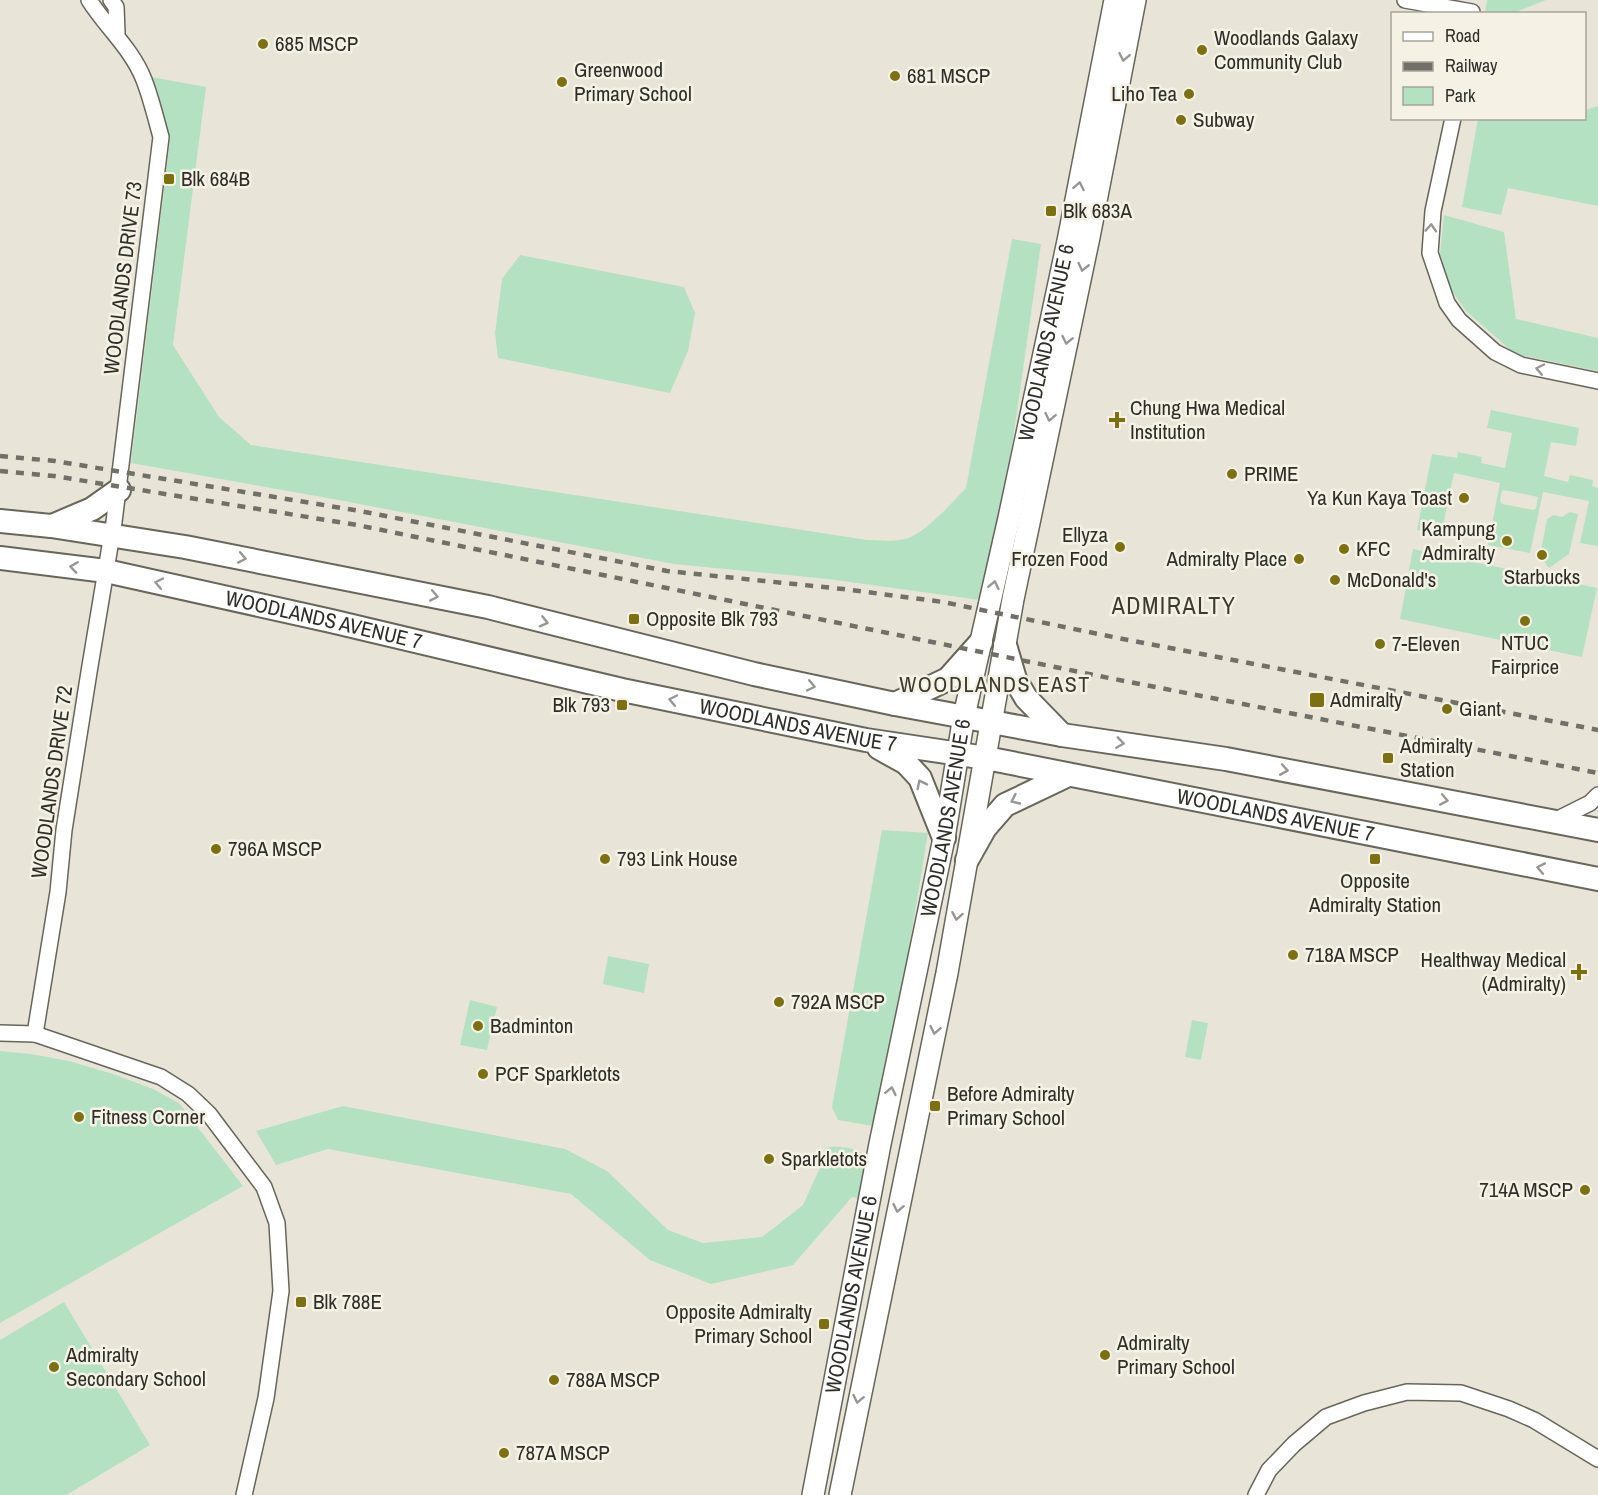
<svg xmlns="http://www.w3.org/2000/svg" width="1598" height="1495" viewBox="0 0 1598 1495" font-family="'Archivo Narrow',sans-serif">
	<rect width="100%" height="100%" fill="#e8e5d8"/>
	<g fill="#b4e1c1" fill-rule="evenodd">
		<path d="M 1487,0 L 1546,0 L 1513,13 L 1485,13 Z"/>
		<path d="M 151,77 L 206,87 L 173,345 L 219,417 L 251,445 L 867,540 C 879,540 893,542 905,539 C 922,536 953,502 966,488 L 1012,239 L 1041,244 L 1012,446 L 980,600 L 828,579 L 674,564 L 344,501 L 131,463 L 170,139 L 155,86 Z"/>
		<path d="M 1598,106 L 1598,206 L 1508,188 L 1501,215 L 1462,207 L 1478,119 L 1584,118 L 1585,110 Z"/>
		<path d="M 1444,215 L 1504,232 L 1516,319 L 1598,338 L 1598,371 L 1515,354 L 1466,311 L 1449,287 L 1440,254 Z"/>
		<path d="M 520,255 L 684,287 L 695,313 L 688,351 L 670,393 L 498,358 L 495,333 L 502,279 Z"/>
		<path d="M 1491,410 L 1579,428 L 1576,446 L 1551,442 L 1544,476 L 1568,482 L 1570,475 L 1593,480 L 1592,486 L 1598,488 L 1598,546 L 1580,543 L 1589,501 L 1543,492 L 1530,553 L 1488,545 L 1500,483 L 1454,473 L 1441,535 L 1417,530 L 1432,454 L 1457,458 L 1458,452 L 1482,457 L 1481,463 L 1505,468 L 1512,433 L 1487,428 ZM 1504,490 L 1538,497 L 1536,508 L 1534,510 L 1502,504 L 1500,501 L 1502,491 Z"/>
		<path d="M 1570,512 L 1578,514 L 1569,554 L 1549,568 L 1540,556 L 1547,519 L 1554,515 L 1562,517 Z"/>
		<path d="M 1413,549 L 1597,588 L 1582,657 L 1400,619 Z"/>
		<path d="M 882,830 L 928,833 L 881,1118 L 873,1126 L 838,1120 L 832,1107 Z"/>
		<path d="M 608,956 L 649,964 L 644,993 L 603,984 Z"/>
		<path d="M 470,1000 L 497,1007 L 487,1050 L 460,1045 Z"/>
		<path d="M 1192,1020 L 1208,1023 L 1201,1060 L 1185,1057 Z"/>
		<path d="M 0,1051 L 31,1054 L 69,1061 L 113,1074 L 153,1089 L 179,1103 L 243,1186 L 0,1323 Z"/>
		<path d="M 343,1106 L 565,1149 L 607,1171 L 668,1230 L 703,1243 L 762,1237 L 803,1205 L 822,1163 L 825,1148 C 835,1145 854,1147 863,1154 C 867,1156 869,1161 872,1165 L 866,1200 L 852,1197 L 793,1265 L 711,1284 L 650,1260 L 571,1194 L 328,1149 L 276,1165 L 256,1131 Z"/>
		<path d="M 64,1302 L 150,1445 L 66,1495 L 0,1495 L 0,1340 Z"/>
	</g>
	<g fill="none" stroke-linecap="round" stroke-linejoin="round">
		<defs>
			<g id="street">
				<path d="M 111,0 L 116,7 L 117,33"/>
				<path d="M 1405,0 L 1472,12"/>
				<path d="M 1453,118 L 1433,211 L 1430,253 L 1447,303 L 1459,320 L 1495,352 L 1521,365 L 1598,381"/>
				<path d="M 1554,821 L 1590,803 L 1598,795"/>
				<path d="M 0,1033 L 35,1034 L 161,1077 L 188,1094 L 209,1114 L 264,1187 L 277,1223 L 281,1291 L 266,1398 L 244,1495"/>
				<path d="M 35,1034 L 58,892 L 64,830 L 89,672 L 114,522 L 161,137 C 156,119 151,98 144,80 C 132,49 106,27 89,0"/>
				<path d="M 1256,1495 L 1269,1470 L 1294,1444 L 1326,1417 L 1364,1403 L 1407,1392 L 1461,1393 L 1509,1409 L 1534,1420 L 1598,1459"/>
			</g>
			<g id="secondary">
				<path id="s1" d="M 813,1495 L 880,1144 L 944,838 L 964,716 L 1009,518 L 1068,241 L 1115,0"/>
				<path d="M 840,1495 L 947,973 L 1013,599 L 1089,237 L 1135,0"/>
			</g>
			<g id="primary">
				<path d="M 0,521 L 51,526 L 185,547 L 488,607 L 754,674 L 895,704 L 1062,735 L 1226,759 L 1598,830"/>
				<path d="M 52,526 L 92,509 L 119,490"/>
				<path id="s2" d="M 0,558 L 106,571 L 331,621 L 622,690 L 866,740 L 986,758 L 1598,879"/>
				<path d="M 1005,645 L 1015,679 L 1026,698 L 1062,735"/>
				<path d="M 895,704 L 948,679 L 981,642"/>
				<path d="M 879,748 L 906,763 L 920,778 L 944,838"/>
				<path d="M 967,860 L 985,828 L 1005,805 L 1068,775"/>
			</g>
		</defs>
		<use href="#street" stroke="#68655a" stroke-width="18"/>
		<use href="#secondary" stroke="#68655a" stroke-width="24"/>
		<use href="#primary" stroke="#68655a" stroke-width="26"/>
		<use href="#street" stroke="#fff" stroke-width="15"/>
		<use href="#secondary" stroke="#fff" stroke-width="21"/>
		<use href="#primary" stroke="#fff" stroke-width="22"/>
		<g stroke="#716f67" stroke-width="4.5" stroke-dasharray="8 8" stroke-linecap="butt">
			<path d="M 0,456 L 55,461 L 360,511 L 667,571 L 843,589 L 943,602 L 1113,637 L 1598,730"/>
			<path d="M 0,471 L 54,476 L 357,525 L 1109,678 L 1598,773"/>
		</g>
	</g>
	<defs><path id="oneway-chevron" d="M-2-3.5L2.5 0L-2 3.5" fill="none" stroke-width="1.6" stroke-linecap="round" stroke-linejoin="round" transform="scale(1.5)"/></defs>
	<g stroke="#979694">
		<use href="#oneway-chevron" transform="translate(1124 57) rotate(101)"/>
		<use href="#oneway-chevron" transform="translate(1079 186) rotate(-79)"/>
		<use href="#oneway-chevron" transform="translate(1431 228) rotate(-86)"/>
		<use href="#oneway-chevron" transform="translate(1083 267) rotate(103)"/>
		<use href="#oneway-chevron" transform="translate(1067 340) rotate(102)"/>
		<use href="#oneway-chevron" transform="translate(1540 369) rotate(-168)"/>
		<use href="#oneway-chevron" transform="translate(1050 417) rotate(102)"/>
		<use href="#oneway-chevron" transform="translate(242 558) rotate(11)"/>
		<use href="#oneway-chevron" transform="translate(74 567) rotate(-172)"/>
		<use href="#oneway-chevron" transform="translate(159 583) rotate(-168)"/>
		<use href="#oneway-chevron" transform="translate(994 585) rotate(-78)"/>
		<use href="#oneway-chevron" transform="translate(434 596) rotate(11)"/>
		<use href="#oneway-chevron" transform="translate(544 622) rotate(14)"/>
		<use href="#oneway-chevron" transform="translate(811 686) rotate(12)"/>
		<use href="#oneway-chevron" transform="translate(673 700) rotate(-168)"/>
		<use href="#oneway-chevron" transform="translate(1120 743) rotate(8)"/>
		<use href="#oneway-chevron" transform="translate(1284 770) rotate(10)"/>
		<use href="#oneway-chevron" transform="translate(921 784) rotate(-116)"/>
		<use href="#oneway-chevron" transform="translate(1015 800) rotate(155)"/>
		<use href="#oneway-chevron" transform="translate(1444 800) rotate(11)"/>
		<use href="#oneway-chevron" transform="translate(1541 868) rotate(-169)"/>
		<use href="#oneway-chevron" transform="translate(957 916) rotate(100)"/>
		<use href="#oneway-chevron" transform="translate(935 1030) rotate(102)"/>
		<use href="#oneway-chevron" transform="translate(891 1091) rotate(-78)"/>
		<use href="#oneway-chevron" transform="translate(898 1208) rotate(102)"/>
		<use href="#oneway-chevron" transform="translate(858 1399) rotate(102)"/>
	</g>
	<g fill="#7c7010" stroke="#f5f2e5" stroke-width="2">
		<circle cx="263" cy="44" r="6"/>
		<circle cx="1202" cy="50" r="6"/>
		<circle cx="895" cy="76" r="6"/>
		<circle cx="562" cy="82" r="6"/>
		<circle cx="1189" cy="94" r="6"/>
		<circle cx="1181" cy="120" r="6"/>
		<rect x="163" y="173" width="12" height="12" rx="3"/>
		<rect x="1045" y="205" width="12" height="12" rx="3"/>
		<path d="M1114 411h6v6h6v6h-6v6h-6v-6h-6v-6h6z"/>
		<circle cx="1232" cy="474" r="6"/>
		<circle cx="1464" cy="498" r="6"/>
		<circle cx="1507" cy="541" r="6"/>
		<circle cx="1120" cy="547" r="6"/>
		<circle cx="1344" cy="549" r="6"/>
		<circle cx="1542" cy="555" r="6"/>
		<circle cx="1299" cy="559" r="6"/>
		<circle cx="1335" cy="580" r="6"/>
		<rect x="628" y="613" width="12" height="12" rx="3"/>
		<circle cx="1525" cy="621" r="6"/>
		<circle cx="1380" cy="644" r="6"/>
		<rect x="1309" y="692" width="16" height="16" rx="3"/>
		<rect x="616" y="699" width="12" height="12" rx="3"/>
		<circle cx="1447" cy="709" r="6"/>
		<rect x="1382" y="752" width="12" height="12" rx="3"/>
		<circle cx="216" cy="849" r="6"/>
		<circle cx="605" cy="859" r="6"/>
		<rect x="1369" y="853" width="12" height="12" rx="3"/>
		<circle cx="1293" cy="955" r="6"/>
		<path d="M1576 963h6v6h6v6h-6v6h-6v-6h-6v-6h6z"/>
		<circle cx="779" cy="1002" r="6"/>
		<circle cx="478" cy="1026" r="6"/>
		<circle cx="483" cy="1074" r="6"/>
		<rect x="929" y="1100" width="12" height="12" rx="3"/>
		<circle cx="79" cy="1117" r="6"/>
		<circle cx="769" cy="1159" r="6"/>
		<circle cx="1585" cy="1190" r="6"/>
		<rect x="295" y="1296" width="12" height="12" rx="3"/>
		<rect x="818" y="1318" width="12" height="12" rx="3"/>
		<circle cx="1105" cy="1355" r="6"/>
		<circle cx="54" cy="1367" r="6"/>
		<circle cx="554" cy="1380" r="6"/>
		<circle cx="504" cy="1453" r="6"/>
	</g>
	<g text-anchor="middle" stroke-width="5" stroke-linejoin="round" paint-order="stroke">
		<g font-size="21" fill="#2f2e29" stroke="#f5f2e5" text-anchor="start">
			<text x="1214" y="45">Woodlands Galaxy<tspan x="1214" dy="24">Community Club</tspan></text>
			<text x="275" y="51">685 MSCP</text>
			<text x="574" y="77">Greenwood<tspan x="574" dy="24">Primary School</tspan></text>
			<text x="907" y="83">681 MSCP</text>
			<text x="1177" y="101" text-anchor="end">Liho Tea</text>
			<text x="1193" y="127">Subway</text>
			<text x="181" y="186">Blk 684B</text>
			<text x="1063" y="218">Blk 683A</text>
			<text x="1130" y="415">Chung Hwa Medical<tspan x="1130" dy="24">Institution</tspan></text>
			<text x="1244" y="481">PRIME</text>
			<text x="1452" y="505" text-anchor="end">Ya Kun Kaya Toast</text>
			<text x="1495" y="536" text-anchor="end">Kampung<tspan x="1495" dy="24">Admiralty</tspan></text>
			<text x="1108" y="542" text-anchor="end">Ellyza<tspan x="1108" dy="24">Frozen Food</tspan></text>
			<text x="1356" y="556">KFC</text>
			<text x="1287" y="566" text-anchor="end">Admiralty Place</text>
			<text x="1542" y="584" text-anchor="middle">Starbucks</text>
			<text x="1347" y="587">McDonald's</text>
			<text x="646" y="626">Opposite Blk 793</text>
			<text x="1525" y="650" text-anchor="middle">NTUC<tspan x="1525" dy="24">Fairprice</tspan></text>
			<text x="1392" y="651">7-Eleven</text>
			<text x="1330" y="707">Admiralty</text>
			<text x="610" y="712" text-anchor="end">Blk 793</text>
			<text x="1459" y="716">Giant</text>
			<text x="1400" y="753">Admiralty<tspan x="1400" dy="24">Station</tspan></text>
			<text x="228" y="856">796A MSCP</text>
			<text x="617" y="866">793 Link House</text>
			<text x="1375" y="888" text-anchor="middle">Opposite<tspan x="1375" dy="24">Admiralty Station</tspan></text>
			<text x="1305" y="962">718A MSCP</text>
			<text x="1566" y="967" text-anchor="end">Healthway Medical<tspan x="1566" dy="24">(Admiralty)</tspan></text>
			<text x="791" y="1009">792A MSCP</text>
			<text x="490" y="1033">Badminton</text>
			<text x="495" y="1081">PCF Sparkletots</text>
			<text x="947" y="1101">Before Admiralty<tspan x="947" dy="24">Primary School</tspan></text>
			<text x="91" y="1124">Fitness Corner</text>
			<text x="781" y="1166">Sparkletots</text>
			<text x="1573" y="1197" text-anchor="end">714A MSCP</text>
			<text x="313" y="1309">Blk 788E</text>
			<text x="812" y="1319" text-anchor="end">Opposite Admiralty<tspan x="812" dy="24">Primary School</tspan></text>
			<text x="1117" y="1350">Admiralty<tspan x="1117" dy="24">Primary School</tspan></text>
			<text x="66" y="1362">Admiralty<tspan x="66" dy="24">Secondary School</tspan></text>
			<text x="566" y="1387">788A MSCP</text>
			<text x="516" y="1460">787A MSCP</text>
		</g>
		<g font-size="21" fill="#2f2e29" stroke="#f5f2e5">
			<text transform="translate(123 278) rotate(-83)" y="7">WOODLANDS DRIVE 73</text>
			<text dy="7" stroke="none"><textPath href="#s1" startOffset="1176">WOODLANDS AVENUE 6</textPath></text>
			<text dy="7" stroke="none"><textPath href="#s2" startOffset="330">WOODLANDS AVENUE 7</textPath></text>
			<text dy="7" stroke="none"><textPath href="#s2" startOffset="816">WOODLANDS AVENUE 7</textPath></text>
			<text transform="translate(52 782) rotate(-82)" y="7">WOODLANDS DRIVE 72</text>
			<text dy="7" stroke="none"><textPath href="#s2" startOffset="1302">WOODLANDS AVENUE 7</textPath></text>
			<text dy="7" stroke="none"><textPath href="#s1" startOffset="690">WOODLANDS AVENUE 6</textPath></text>
			<text dy="7" stroke="none"><textPath href="#s1" startOffset="204">WOODLANDS AVENUE 6</textPath></text>
		</g>
		<g font-size="22" letter-spacing="1.5" fill="#3d3b30" stroke="#f5f2e5">
			<text x="995" y="692">WOODLANDS EAST</text>
		</g>
		<g font-size="24" letter-spacing="1.5" fill="#3d3b30" stroke="#f5f2e5">
			<text x="1174" y="614">ADMIRALTY</text>
		</g>
	</g>
	<rect x="1391" y="12" width="195" height="108" fill="#f5f2e5" stroke="#a6a49a" stroke-width="1.5"/>
	<rect x="1403" y="32" width="30" height="9" fill="#ffffff" stroke="#a6a49a" stroke-width="1.5"/>
	<text x="1445" y="42" font-size="18" fill="#2f2e29">Road</text>
	<rect x="1403" y="62" width="30" height="9" fill="#716f67" stroke="#a6a49a" stroke-width="1.5"/>
	<text x="1445" y="72" font-size="18" fill="#2f2e29">Railway</text>
	<rect x="1403" y="87" width="30" height="18" fill="#b4e1c1" stroke="#a6a49a" stroke-width="1.5"/>
	<text x="1445" y="102" font-size="18" fill="#2f2e29">Park</text>
</svg>
